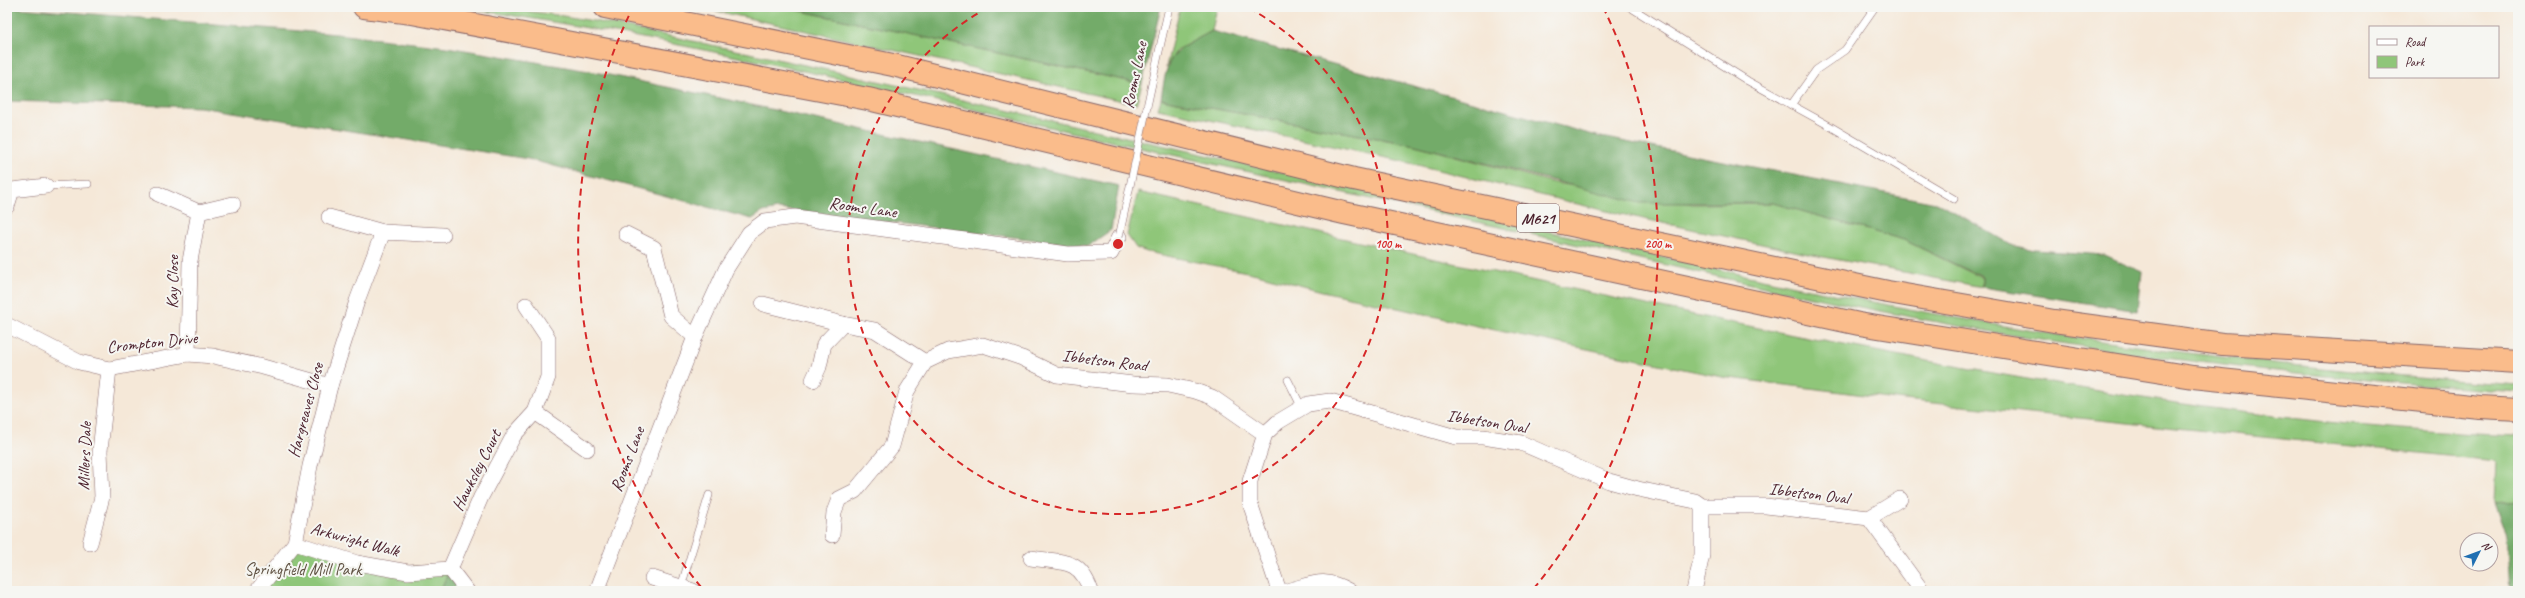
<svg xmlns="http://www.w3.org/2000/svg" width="2525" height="598" viewBox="0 0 2525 598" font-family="Caveat,sans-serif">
	<rect width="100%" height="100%" fill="#f6f6f2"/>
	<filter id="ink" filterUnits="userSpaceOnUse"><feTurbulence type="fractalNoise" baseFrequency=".025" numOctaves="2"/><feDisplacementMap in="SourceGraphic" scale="8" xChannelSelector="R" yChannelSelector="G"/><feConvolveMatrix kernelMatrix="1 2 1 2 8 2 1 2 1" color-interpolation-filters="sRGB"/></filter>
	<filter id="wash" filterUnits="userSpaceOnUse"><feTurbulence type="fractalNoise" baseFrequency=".012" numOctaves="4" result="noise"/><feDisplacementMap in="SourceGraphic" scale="16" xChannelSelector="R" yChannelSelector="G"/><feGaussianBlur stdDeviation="0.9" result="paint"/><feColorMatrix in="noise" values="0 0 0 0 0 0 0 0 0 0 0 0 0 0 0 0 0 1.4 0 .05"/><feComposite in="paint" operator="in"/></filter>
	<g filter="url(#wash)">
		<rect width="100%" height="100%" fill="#f5e8d8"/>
		<g fill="#8fc679" stroke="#6c7252">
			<path d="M 454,7 C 549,7 643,31 735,50 C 873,79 1010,111 1148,142 C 1275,171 1402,198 1529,227 C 1707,267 1886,309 2067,336 C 2217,359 2367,374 2518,385 L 2518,392 C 2318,378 2118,357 1921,319 C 1783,293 1645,260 1508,229 C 1381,201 1254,173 1127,145 C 904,94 681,38 454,7 Z"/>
			<path d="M 698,7 L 783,7 L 1142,84 L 1136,104 Z"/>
			<path d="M 1180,7 L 1217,7 L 1212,31 L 1177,50 L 1166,67 Z"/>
			<path d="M 1161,99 L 1415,145 L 1555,183 L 1693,204 L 1773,203 L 1904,240 L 1982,278 L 1982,287 L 1808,254 L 1602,210 L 1401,161 L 1158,109 Z"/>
			<path d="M 1138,192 C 1390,249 1642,307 1896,355 C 2101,394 2309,428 2518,436 L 2518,501 L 2494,503 L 2496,461 L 1904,400 L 1722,377 L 1495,330 L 1322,291 L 1257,274 L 1147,252 L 1136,248 L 1127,235 Z"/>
			<path d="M 295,543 L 357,563 L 450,569 L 440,591 L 257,591 Z"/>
		</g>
		<g fill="#73ab69" stroke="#5e654a">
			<path d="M 7,7 L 337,34 L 447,47 L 595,72 L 720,98 L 1119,186 L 1111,230 L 1088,246 L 778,209 L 763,212 L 752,219 L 528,159 L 200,107 L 7,101 Z"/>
			<path d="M 783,7 L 1120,8 L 1161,7 L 1142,84 Z"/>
			<path d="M 1212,31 L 1601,137 L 1941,204 L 2011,245 L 2035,250 L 2104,255 L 2142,272 L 2138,311 L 1982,287 L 1982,277 L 1904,240 L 1773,203 L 1640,203 L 1415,145 L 1161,99 C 1168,52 1171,53 1212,31 Z"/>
			<path d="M 2518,501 L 2518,591 L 2510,591 L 2506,535 L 2494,503 Z"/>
			<path d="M 450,569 L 467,591 L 440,591 Z"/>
		</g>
	</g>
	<g filter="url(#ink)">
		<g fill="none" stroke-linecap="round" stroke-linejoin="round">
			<defs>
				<g id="lane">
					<path d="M 1630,7 L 1748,81 L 1828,125 L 1954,199"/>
					<path d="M 1156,65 L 1169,7"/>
					<path d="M 1791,105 L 1816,70 L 1845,50 L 1875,7"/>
					<path d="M 46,186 L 88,184"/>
					<path d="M 1288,380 L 1302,408"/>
					<path d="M 681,587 L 709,495"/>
				</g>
				<g id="street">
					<path d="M 158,194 L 199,212 L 233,204"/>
					<path d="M 7,206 L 12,190 L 46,186"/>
					<path d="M 329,217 L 383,232"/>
					<path d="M 626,234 L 654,248 L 671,316 L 695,337"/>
					<path d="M 763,304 L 843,324 L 875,330 L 925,362"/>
					<path d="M 7,325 L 79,362 L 109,369 L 188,354 L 213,356 L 263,367 L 330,386"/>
					<path d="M 188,354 L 190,261 L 199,212"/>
					<path d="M 813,380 L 819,367 L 824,344 L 843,324"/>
					<path d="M 535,412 L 587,449"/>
					<path d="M 1869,518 L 1900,499"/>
					<path d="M 832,535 L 834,512 L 839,499 L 855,491 L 892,446 L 907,391 L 925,362 L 948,351 L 983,345 L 1022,358 L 1057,375 L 1133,384 L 1168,385 L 1195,391 L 1212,397 L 1265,434"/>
					<path d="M 90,543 L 102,497 L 100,451 L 109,369"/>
					<path d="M 295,543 L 357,563 L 408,572 L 450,569 L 467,591"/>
					<path d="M 1031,558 C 1062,563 1079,557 1091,591"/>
					<path d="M 450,569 L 481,497 L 514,435 L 535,412 L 548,377 L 548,338 L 526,305"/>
					<path d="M 652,578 L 693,591"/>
					<path d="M 257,591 L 295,543 L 310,466 L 330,386 L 357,301 L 383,232 L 443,235"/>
					<path d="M 597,591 L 695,337 L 726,269 L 749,233 L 765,221 L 795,217 L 1068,254 L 1111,253 L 1119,237"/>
					<path d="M 1279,591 L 1250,503 L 1250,481 L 1265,434 L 1278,422 L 1308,404 L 1330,401 L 1456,437 L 1483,437 L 1521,443 L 1609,481 L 1638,489 L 1695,501 L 1702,506 L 1766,506 L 1869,518 L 1922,591"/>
					<path d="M 1286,591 C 1314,584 1323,576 1349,591"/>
					<path d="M 1694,591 L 1702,555 L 1702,506"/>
				</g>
				<g id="highway">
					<path d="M 364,7 L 412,13 L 868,99 L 1344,213 L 1859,324 L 2193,377 L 2480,407 L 2518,409"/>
					<path d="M 605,7 L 893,65 L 1354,179 L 1888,292 L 2054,321 L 2223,344 L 2518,362"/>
				</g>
			</defs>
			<use href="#lane" stroke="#866568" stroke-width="8"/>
			<use href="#street" stroke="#866568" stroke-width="16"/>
			<use href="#highway" stroke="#866568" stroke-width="24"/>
			<use href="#lane" stroke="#fff" stroke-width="7"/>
			<use href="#street" stroke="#fff" stroke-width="15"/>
			<use href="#highway" stroke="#fabc8b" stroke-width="22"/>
			<defs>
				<path id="lane-bridge" d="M 1119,237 L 1156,65"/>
			</defs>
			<use href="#lane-bridge" stroke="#866568" stroke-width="8" stroke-linecap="butt"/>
			<use href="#lane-bridge" stroke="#fff" stroke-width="7"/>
		</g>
	</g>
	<g fill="none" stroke="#d62828" stroke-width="2" stroke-dasharray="7 5">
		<path d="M1249 8A270 270 0 1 1 987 8"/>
		<path d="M701 587A540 540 0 0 1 633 7M1603 7A540 540 0 0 1 1535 587"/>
	</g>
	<g text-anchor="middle" stroke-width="4" stroke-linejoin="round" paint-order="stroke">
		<rect fill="#f6f6f2" stroke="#7e6067" stroke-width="1" x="1517" y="204" width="42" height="28" rx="3"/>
		<g font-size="16" font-weight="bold" fill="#4a1f2b">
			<text x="1538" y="224">M621</text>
		</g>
		<g font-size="17" fill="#4a1f2b" stroke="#f6f6f2">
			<text transform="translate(1134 75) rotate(-78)" y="6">Rooms Lane</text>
			<text transform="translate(863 207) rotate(8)" y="6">Rooms Lane</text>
			<text transform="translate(172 282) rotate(-89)" y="6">Kay Close</text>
			<text transform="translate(152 342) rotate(-6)" y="6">Crompton Drive</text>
			<text transform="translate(1105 360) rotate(7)" y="6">Ibbetson Road</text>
			<text transform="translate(305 410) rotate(-75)" y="6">Hargreaves Close</text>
			<text transform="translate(1487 421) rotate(9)" y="6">Ibbetson Oval</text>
			<text transform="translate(84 456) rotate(-88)" y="6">Millers Dale</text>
			<text transform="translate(627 459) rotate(-69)" y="6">Rooms Lane</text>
			<text transform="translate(476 470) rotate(-63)" y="6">Hawksley Court</text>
			<text transform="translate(1809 493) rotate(7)" y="6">Ibbetson Oval</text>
			<text transform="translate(355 539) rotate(15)" y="6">Arkwright Walk</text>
		</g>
		<g font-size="17" fill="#5f5142" stroke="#f6f6f2">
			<text x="303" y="575">Springfield Mill Park</text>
		</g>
	</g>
	<circle cx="1118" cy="244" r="6" fill="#d62828" stroke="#f6f6f2" stroke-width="2"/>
	<g font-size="12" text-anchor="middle" font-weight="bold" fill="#d62828" stroke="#f6f6f2" stroke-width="4" stroke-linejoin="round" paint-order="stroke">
		<text x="1388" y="248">100 m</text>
		<text x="1658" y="248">200 m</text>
	</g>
	<rect width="2525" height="598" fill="none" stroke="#f6f6f2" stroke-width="24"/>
	<rect x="2369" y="26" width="130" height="52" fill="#f6f6f2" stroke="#b1a0a2"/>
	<rect x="2377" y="39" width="20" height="6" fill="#ffffff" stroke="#b1a0a2"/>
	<text x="2405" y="46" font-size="12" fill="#4a1f2b">Road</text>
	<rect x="2377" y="56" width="20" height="12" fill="#8fc679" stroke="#b1a0a2"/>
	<text x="2405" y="66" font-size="12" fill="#4a1f2b">Park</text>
	<g transform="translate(2479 552) rotate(48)"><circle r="19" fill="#f6f6f2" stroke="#b1a0a2"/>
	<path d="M0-3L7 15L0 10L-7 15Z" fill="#1f6fb2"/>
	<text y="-6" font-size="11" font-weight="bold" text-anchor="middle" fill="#4a1f2b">N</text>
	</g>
</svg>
